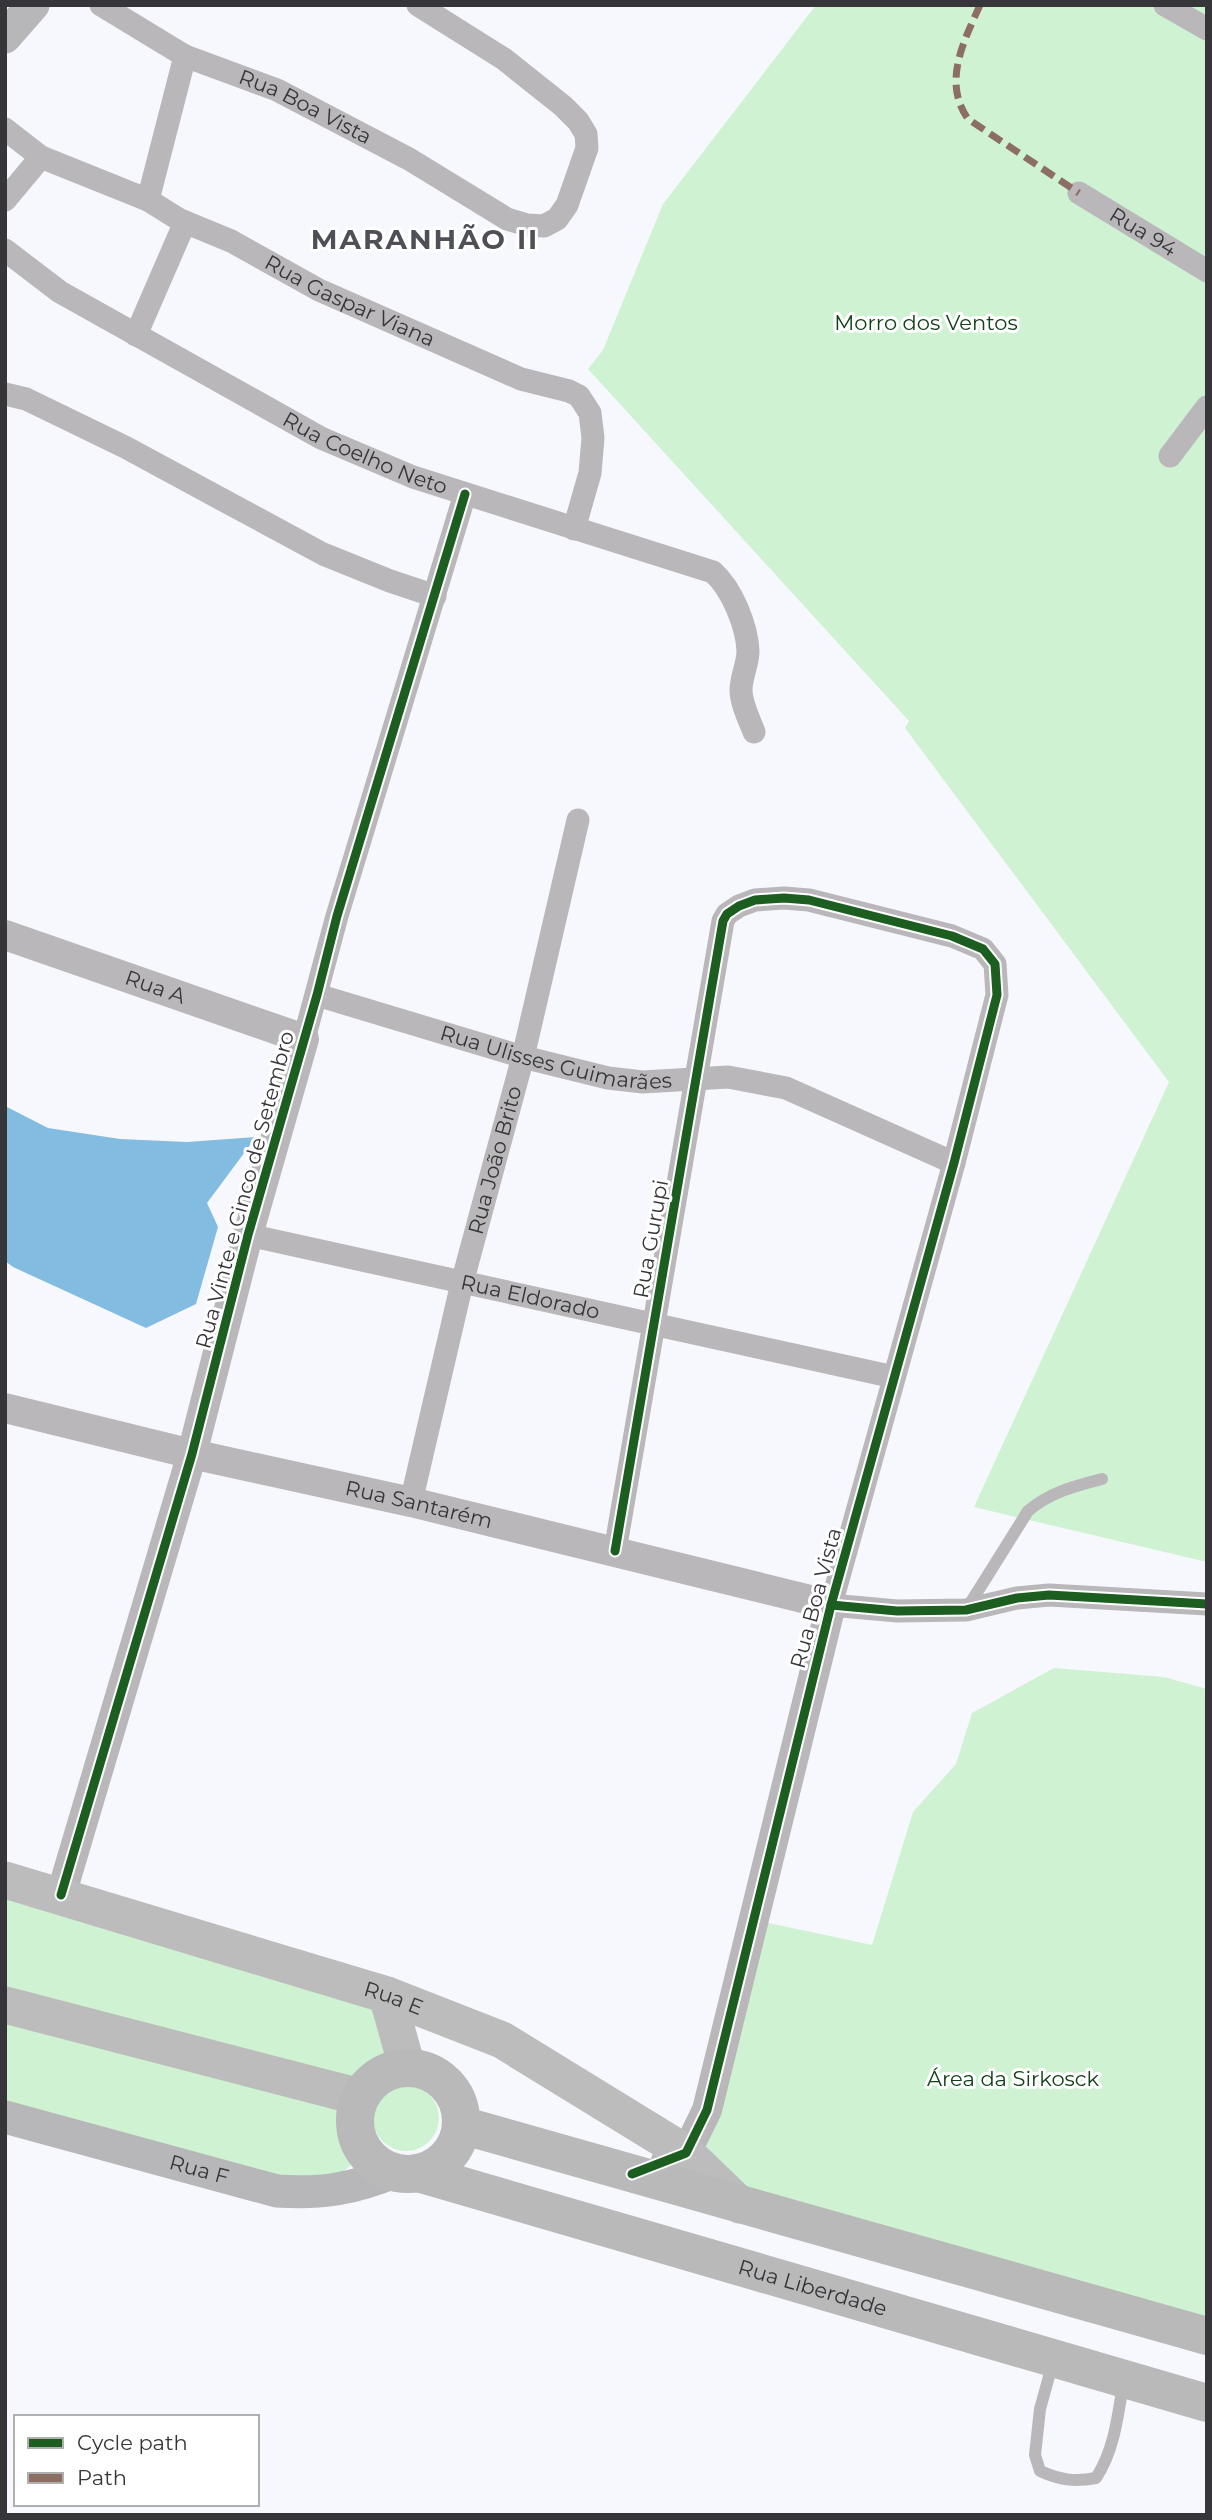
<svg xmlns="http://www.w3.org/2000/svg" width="1212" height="2520" viewBox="0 0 1212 2520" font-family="Montserrat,sans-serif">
	<rect width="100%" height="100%" fill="#f7f8fd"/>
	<g fill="#cff2d2">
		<path d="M 816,5 L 1207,5 L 1207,1562 L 974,1507 L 1169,1082 L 905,728 L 909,721 L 588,369 L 603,350 L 663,204 Z"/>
		<path d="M 1054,1668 L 1164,1677 L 1207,1689 L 1207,2336 L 696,2192 L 760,1921 L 872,1945 L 913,1812 L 956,1764 L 972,1713 Z"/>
		<path d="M 5,1898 L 377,2003 L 387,2040 L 385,2072 L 370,2083 L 5,1993 Z"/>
		<path d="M 5,2013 L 338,2106 L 363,2154 L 343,2172 L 282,2179 L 5,2101 Z"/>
		<circle cx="406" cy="2118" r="33"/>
	</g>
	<path fill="#83bce1" d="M 5,1106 L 48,1128 L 120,1139 L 187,1142 L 256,1137 L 207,1203 L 218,1227 L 196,1304 L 146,1328 L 13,1267 L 5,1261 Z"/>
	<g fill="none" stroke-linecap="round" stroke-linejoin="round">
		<g stroke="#b9b7b9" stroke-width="12">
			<path d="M 966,1610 L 1028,1511 C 1050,1492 1075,1486 1102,1479"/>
			<path d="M 1053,2362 L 1040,2409 L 1035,2455 L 1040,2471 C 1060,2480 1074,2482 1096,2478 C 1114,2451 1118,2416 1123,2384"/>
		</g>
		<g stroke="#b9b7b9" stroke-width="23">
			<path id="s1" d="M 101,5 L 185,56 L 277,90 L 409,159 L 507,219 L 527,225 L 544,226 L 557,219 L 567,205 L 587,148 L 586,134 L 578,121 L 563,106 L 504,59 L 418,5"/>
			<path d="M 1165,5 L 1207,29"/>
			<path id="s2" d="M 5,129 L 41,157 L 148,200 L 180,220 L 231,241 L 319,290 L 521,379 L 569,391 L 579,396 L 590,413 L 593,438 L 590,473 L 574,529"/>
			<path id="s3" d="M 1079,193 L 1207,271"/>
			<path d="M 5,200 L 41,157"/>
			<path d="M 148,200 L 185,56"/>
			<path id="s4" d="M 5,250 L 60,292 L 321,438 L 413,477 L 713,572 C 732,589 747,626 748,651 C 748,664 741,677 741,690 C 741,703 749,719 754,732"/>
			<path d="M 136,335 L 185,222"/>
			<path d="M 5,394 L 26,399 L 125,447 L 323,554 L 390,581 L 435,596"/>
			<path d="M 1170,456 L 1207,407"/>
			<path id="s5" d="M 317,995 L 523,1057 L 608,1078 L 643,1082 L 728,1077 L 786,1088 L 954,1163"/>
			<path d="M 304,1039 L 337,916 L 465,494"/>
			<path id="s6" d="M 248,1235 L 894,1377"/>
			<path id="s7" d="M 411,1502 L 462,1283 L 523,1057 L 578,820"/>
			<path d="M 615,1551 L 723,921 L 727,914 L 739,906 L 755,900 L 784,898 L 809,900 L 952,936 L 983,949 L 995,964 L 997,995 L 954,1163 L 831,1605 L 897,1611 L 966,1610 L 1017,1598 L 1049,1595 L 1207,1604"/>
		</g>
		<g stroke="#b9b7b9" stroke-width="30">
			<path id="s8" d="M 5,935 L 304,1039 L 248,1235 L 192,1454 L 61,1895"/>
			<path id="s9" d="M 5,1408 L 192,1454 L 411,1502 L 831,1605 L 707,2110 L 686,2153 L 666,2161"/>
		</g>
		<g stroke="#b7b7ba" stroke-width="33">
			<path d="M 5,37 L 33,5"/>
			<path id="s10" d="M 5,2117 L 277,2191 C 321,2194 353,2189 394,2172"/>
		</g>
		<g stroke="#bcbcbd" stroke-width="37">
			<path id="s11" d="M 5,1880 L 387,1995 L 502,2040 L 686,2153 L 740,2205"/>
			<path d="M 387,1995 L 407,2067"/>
			<path d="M 5,2005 L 360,2097"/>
		</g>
		<g stroke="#b9b9ba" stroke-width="38">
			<circle cx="408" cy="2121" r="53"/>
			<path d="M 461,2125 L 1207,2336"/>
			<path id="s12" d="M 418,2173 L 1207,2403"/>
		</g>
		<path stroke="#8d6e63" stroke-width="7" stroke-dasharray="14 7" stroke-linecap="butt" d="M 980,5 C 964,41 942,82 968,119 L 1079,193"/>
		<defs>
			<g id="cycleway">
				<path d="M 615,1551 L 723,921 L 727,914 L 739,906 L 755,900 L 784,898 L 809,900 L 952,936 L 983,949 L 995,964 L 997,995 L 954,1163 L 831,1605 L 707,2110 L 686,2153 L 632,2174"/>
				<path d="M 831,1605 L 897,1611 L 966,1610 L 1017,1598 L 1049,1595 L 1207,1604"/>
				<path d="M 61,1895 L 192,1454 L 248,1235 L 317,995 L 337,916 L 465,494"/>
			</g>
		</defs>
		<use href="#cycleway" stroke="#fff" stroke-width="13"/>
		<use href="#cycleway" stroke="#1b5e20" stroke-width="9"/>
	</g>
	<g text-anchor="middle" stroke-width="6" stroke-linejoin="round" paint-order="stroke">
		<g font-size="21" fill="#36363a" stroke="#fff">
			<text dy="7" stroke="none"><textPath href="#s1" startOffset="229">Rua Boa Vista</textPath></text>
			<text dy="7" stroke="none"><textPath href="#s3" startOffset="75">Rua 94</textPath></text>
			<text dy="7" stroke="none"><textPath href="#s2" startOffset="387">Rua Gaspar Viana</textPath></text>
			<text dy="7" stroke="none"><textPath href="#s4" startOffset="415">Rua Coelho Neto</textPath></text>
			<text dy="7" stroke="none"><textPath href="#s8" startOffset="159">Rua A</textPath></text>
			<text dy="7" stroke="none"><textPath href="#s5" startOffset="248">Rua Ulisses Guimarães</textPath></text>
			<text dy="7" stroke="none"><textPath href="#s7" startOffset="352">Rua João Brito</textPath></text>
			<text transform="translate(245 1190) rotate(-75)" y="7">Rua Vinte e Cinco de Setembro</text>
			<text transform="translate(651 1239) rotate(-80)" y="7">Rua Gurupi</text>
			<text dy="7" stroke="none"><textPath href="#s6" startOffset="289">Rua Eldorado</textPath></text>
			<text dy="7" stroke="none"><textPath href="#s9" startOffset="425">Rua Santarém</textPath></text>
			<text transform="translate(816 1598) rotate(-75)" y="7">Rua Boa Vista</text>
			<text dy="7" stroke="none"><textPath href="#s11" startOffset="406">Rua E</textPath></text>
			<text dy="7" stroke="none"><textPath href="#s10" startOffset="201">Rua F</textPath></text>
			<text dy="7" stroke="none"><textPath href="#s12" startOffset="411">Rua Liberdade</textPath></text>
		</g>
		<g font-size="21" fill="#124017" stroke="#fff">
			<text x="926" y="330">Morro dos Ventos</text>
			<text x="1013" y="2086">Área da Sirkosck</text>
		</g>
		<g font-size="28" font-weight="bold" letter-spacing="2" fill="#4f5057" stroke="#fff">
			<text x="425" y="249">MARANHÃO II</text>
		</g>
	</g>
	<rect width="1212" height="2520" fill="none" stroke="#36363a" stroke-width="14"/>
	<rect x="14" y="2415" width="245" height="91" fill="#ffffff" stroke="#afafb0" stroke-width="2"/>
	<rect x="28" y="2438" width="35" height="10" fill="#1b5e20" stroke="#afafb0" stroke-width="2"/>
	<text x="77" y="2450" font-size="21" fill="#36363a">Cycle path</text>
	<rect x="28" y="2473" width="35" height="10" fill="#8d6e63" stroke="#afafb0" stroke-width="2"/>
	<text x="77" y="2485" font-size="21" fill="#36363a">Path</text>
</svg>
